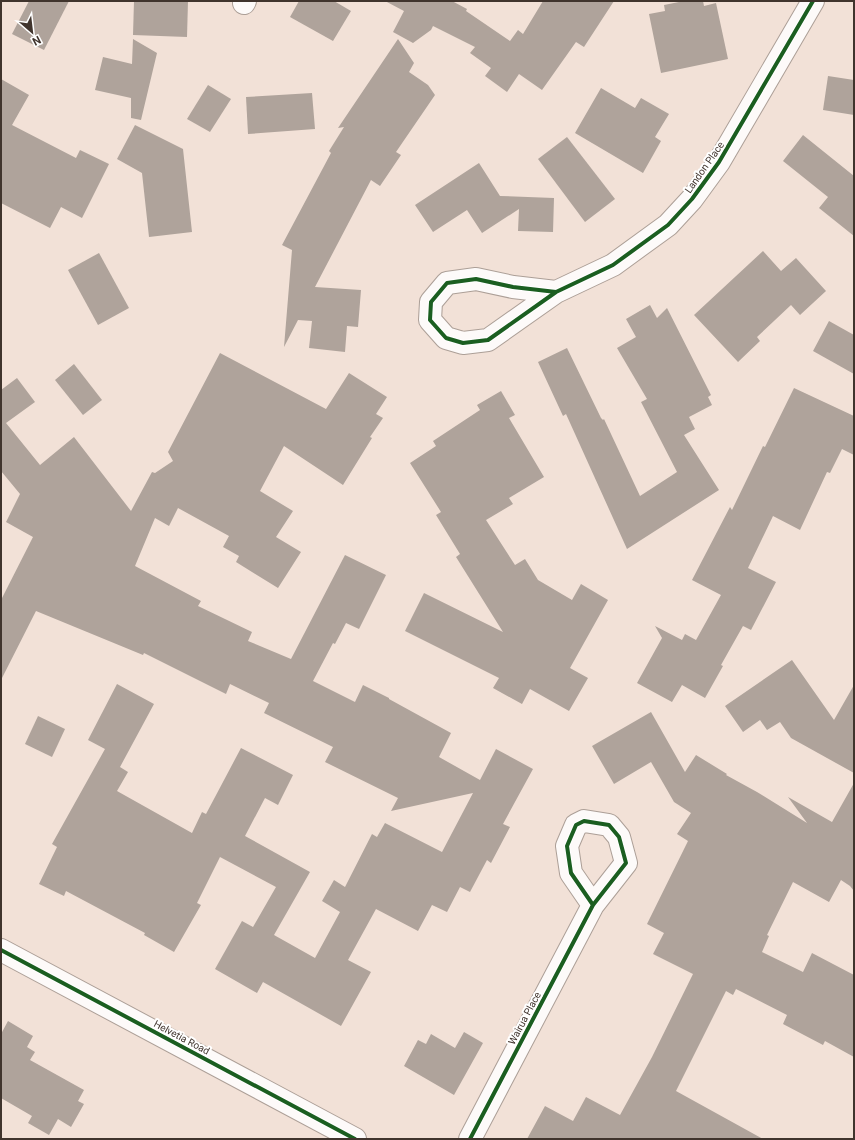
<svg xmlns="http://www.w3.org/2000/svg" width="855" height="1140" viewBox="0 0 855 1140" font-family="Roboto,sans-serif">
	<rect width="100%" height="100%" fill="#f2e1d7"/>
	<g fill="#afa39b">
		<path d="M 29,1 L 69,1 L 44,50 L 12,34 Z"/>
		<path d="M 134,1 L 188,1 L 187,37 L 133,35 Z"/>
		<path d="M 299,1 L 334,1 L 351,11 L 333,41 L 290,17 Z"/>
		<path d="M 385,1 L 452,1 L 467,9 L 466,11 L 510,41 L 518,30 L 523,34 L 543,1 L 614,1 L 584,47 L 576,42 L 542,90 L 519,74 L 507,92 L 485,76 L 491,68 L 470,53 L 475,47 L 433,26 L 431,30 L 413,43 L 393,32 L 404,11 Z"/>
		<path d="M 684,1 L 703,1 L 704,6 L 716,3 L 728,59 L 661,73 L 649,14 L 665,11 L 664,5 Z"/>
		<path d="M 133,39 L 157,53 L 141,120 L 131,118 L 131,98 L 95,90 L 103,57 L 132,64 Z"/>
		<path d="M 398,39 L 414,63 L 409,72 L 428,85 L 435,95 L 396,152 L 401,155 L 380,186 L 371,180 L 315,287 L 361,290 L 358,327 L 347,326 L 345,352 L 309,348 L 312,321 L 298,320 L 284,347 L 292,250 L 282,245 L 331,153 L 329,151 L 344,127 L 338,128 Z"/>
		<path d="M 828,76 L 854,80 L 854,115 L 823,110 Z"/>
		<path d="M 1,79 L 29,95 L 12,125 L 76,158 L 80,150 L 109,164 L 82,218 L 61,207 L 50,228 L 1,203 Z"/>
		<path d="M 208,85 L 231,99 L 210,132 L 187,119 Z"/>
		<path d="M 601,88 L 635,108 L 641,98 L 669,114 L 655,137 L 661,141 L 643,173 L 575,133 Z"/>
		<path d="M 312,93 L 315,129 L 248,134 L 246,97 Z"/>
		<path d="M 135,125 L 183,149 L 192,232 L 149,237 L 142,173 L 117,159 Z"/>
		<path d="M 803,135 L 854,176 L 854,236 L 819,208 L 828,197 L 783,161 Z"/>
		<path d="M 567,137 L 615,199 L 585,222 L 538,159 Z"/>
		<path d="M 479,163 L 500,196 L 554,198 L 553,232 L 518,231 L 519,209 L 482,233 L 467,210 L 433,232 L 415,205 Z"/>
		<path d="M 763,251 L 781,271 L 796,258 L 826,291 L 800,315 L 791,305 L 757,337 L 760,341 L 738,362 L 694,315 Z"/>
		<path d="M 99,253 L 129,308 L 98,325 L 68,270 Z"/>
		<path d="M 650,305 L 657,318 L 667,308 L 711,395 L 708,397 L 712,405 L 689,417 L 695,429 L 684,435 L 719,490 L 627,549 L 566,414 L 563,416 L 538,362 L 567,348 L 601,418 L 603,420 L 604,419 L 640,496 L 677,472 L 641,402 L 647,399 L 617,348 L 636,337 L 626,319 Z"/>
		<path d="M 829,321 L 854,335 L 854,374 L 813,351 Z"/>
		<path d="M 220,353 L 326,409 L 349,373 L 387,397 L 376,414 L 383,418 L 370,437 L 372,438 L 343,485 L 284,446 L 260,491 L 293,511 L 276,537 L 301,552 L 278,588 L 236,562 L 239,556 L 223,547 L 229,536 L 178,508 L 169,526 L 155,518 L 135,566 L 201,601 L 198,606 L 252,632 L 248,641 L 291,659 L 345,555 L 386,575 L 359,629 L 346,623 L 335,644 L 333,643 L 313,681 L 355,702 L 363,685 L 389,698 L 389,699 L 451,733 L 439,757 L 480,780 L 496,749 L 533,769 L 503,824 L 510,827 L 491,863 L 487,860 L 470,892 L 460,887 L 447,912 L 432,905 L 418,931 L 376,909 L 348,960 L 371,972 L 341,1026 L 263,982 L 257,993 L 215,969 L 242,921 L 253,927 L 276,887 L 220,857 L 197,903 L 201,905 L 174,952 L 144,935 L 145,933 L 66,891 L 64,896 L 39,884 L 57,847 L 52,844 L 105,749 L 88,740 L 117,684 L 154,704 L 120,767 L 128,772 L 117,791 L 192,833 L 202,812 L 206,814 L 241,748 L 293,775 L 278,805 L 265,798 L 245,836 L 310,872 L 274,935 L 315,958 L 340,912 L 322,901 L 334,880 L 345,887 L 372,834 L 377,837 L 385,823 L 442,852 L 473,793 L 391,811 L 398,798 L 325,762 L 333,747 L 264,713 L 269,703 L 230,684 L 226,694 L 144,653 L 143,655 L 36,611 L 1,680 L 1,600 L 33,537 L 6,522 L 20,494 L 1,471 L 1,390 L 17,378 L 35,402 L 6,423 L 40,465 L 74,437 L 131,511 L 152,472 L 155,473 L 173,461 L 168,452 Z"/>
		<path d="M 74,364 L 102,400 L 83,415 L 55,380 Z"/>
		<path d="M 794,388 L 854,416 L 854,455 L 842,449 L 830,473 L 827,472 L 800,530 L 773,516 L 748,568 L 776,582 L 751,630 L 743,626 L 721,665 L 723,666 L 705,698 L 682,685 L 672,702 L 637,683 L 662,638 L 655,626 L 682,640 L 685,634 L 696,640 L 721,595 L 692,580 L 730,507 L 732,510 L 763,446 L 765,447 Z"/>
		<path d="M 501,391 L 515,415 L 509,418 L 544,477 L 509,498 L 513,504 L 486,520 L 515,565 L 525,559 L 538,580 L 572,600 L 581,584 L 608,600 L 570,668 L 588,678 L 569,711 L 530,689 L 522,704 L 493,688 L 499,678 L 405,631 L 424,593 L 503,632 L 456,557 L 460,554 L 436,515 L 441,512 L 410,463 L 436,446 L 433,441 L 480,410 L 477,405 Z"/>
		<path d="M 792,660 L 834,720 L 854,685 L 854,773 L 791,738 L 780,722 L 767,730 L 760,720 L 743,732 L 725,706 Z"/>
		<path d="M 651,712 L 685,772 L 696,755 L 727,774 L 726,775 L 757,792 L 807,823 L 788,797 L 832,822 L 854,783 L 854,891 L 850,886 L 841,880 L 829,902 L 793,882 L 767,935 L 769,936 L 762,952 L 803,972 L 812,953 L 854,975 L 854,1057 L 825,1041 L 823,1045 L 783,1024 L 787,1015 L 736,989 L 733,995 L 726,991 L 676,1091 L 763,1139 L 527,1139 L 545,1106 L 573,1121 L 586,1097 L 620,1115 L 652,1057 L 693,974 L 653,954 L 664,933 L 647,924 L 688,841 L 677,834 L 691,813 L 674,802 L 651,762 L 614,784 L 592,746 Z"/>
		<path d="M 38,716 L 65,729 L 52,757 L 25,744 Z"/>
		<path d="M 8,1021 L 33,1036 L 27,1047 L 35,1052 L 30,1060 L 84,1090 L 78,1101 L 84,1104 L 71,1127 L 58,1119 L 49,1135 L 28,1123 L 32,1116 L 1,1098 L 1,1034 Z"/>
		<path d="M 464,1032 L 483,1043 L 454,1095 L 404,1066 L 418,1040 L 426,1044 L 431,1034 L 455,1048 Z"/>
	</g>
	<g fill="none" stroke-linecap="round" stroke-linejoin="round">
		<defs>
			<g id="minor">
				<path d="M 244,3 L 245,1"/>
				<path d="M 556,292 L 513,287 L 476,279 L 447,283 L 431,302 L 430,320 L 446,338 L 463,343 L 488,340 L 556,292 L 613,265 L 668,225 L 692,199 L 719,162 L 813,1"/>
				<path d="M 1,950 L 355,1139"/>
				<path d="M 470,1139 L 593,905 L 626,863 L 619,837 L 609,825 L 584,821 L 576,825 L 567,846 L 571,873 L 593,905"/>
			</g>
		</defs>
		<use href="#minor" stroke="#ac9f97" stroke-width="24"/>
		<use href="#minor" stroke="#fdfaf9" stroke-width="22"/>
		<defs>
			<g id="cycleway">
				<path d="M 556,292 L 513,287 L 476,279 L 447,283 L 431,302 L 430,320 L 446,338 L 463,343 L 488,340 L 556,292 L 613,265 L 668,225 L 692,199 L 719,162 L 813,1"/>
				<path d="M 1,950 L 355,1139"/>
				<path d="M 470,1139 L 593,905 L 626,863 L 619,837 L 609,825 L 584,821 L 576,825 L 567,846 L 571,873 L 593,905"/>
			</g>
		</defs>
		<use href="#cycleway" stroke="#fff" stroke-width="6"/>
		<use href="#cycleway" stroke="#1b5e20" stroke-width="4"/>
	</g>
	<g text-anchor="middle" stroke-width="4" stroke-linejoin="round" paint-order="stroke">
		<g font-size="10" fill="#40342d" stroke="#fff">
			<text transform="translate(704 167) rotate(-55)" y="4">Landon Place</text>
			<text transform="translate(524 1018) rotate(-62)" y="4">Wairua Place</text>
			<text transform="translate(182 1037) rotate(28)" y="4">Helvetia Road</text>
		</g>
	</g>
	<rect width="855" height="1140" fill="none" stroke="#40342d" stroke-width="4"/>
	<g transform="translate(32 32) rotate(152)" stroke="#ffffff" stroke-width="3" paint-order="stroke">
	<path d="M0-3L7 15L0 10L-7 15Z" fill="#40342d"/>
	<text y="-6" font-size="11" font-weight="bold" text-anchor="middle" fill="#40342d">N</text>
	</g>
</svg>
